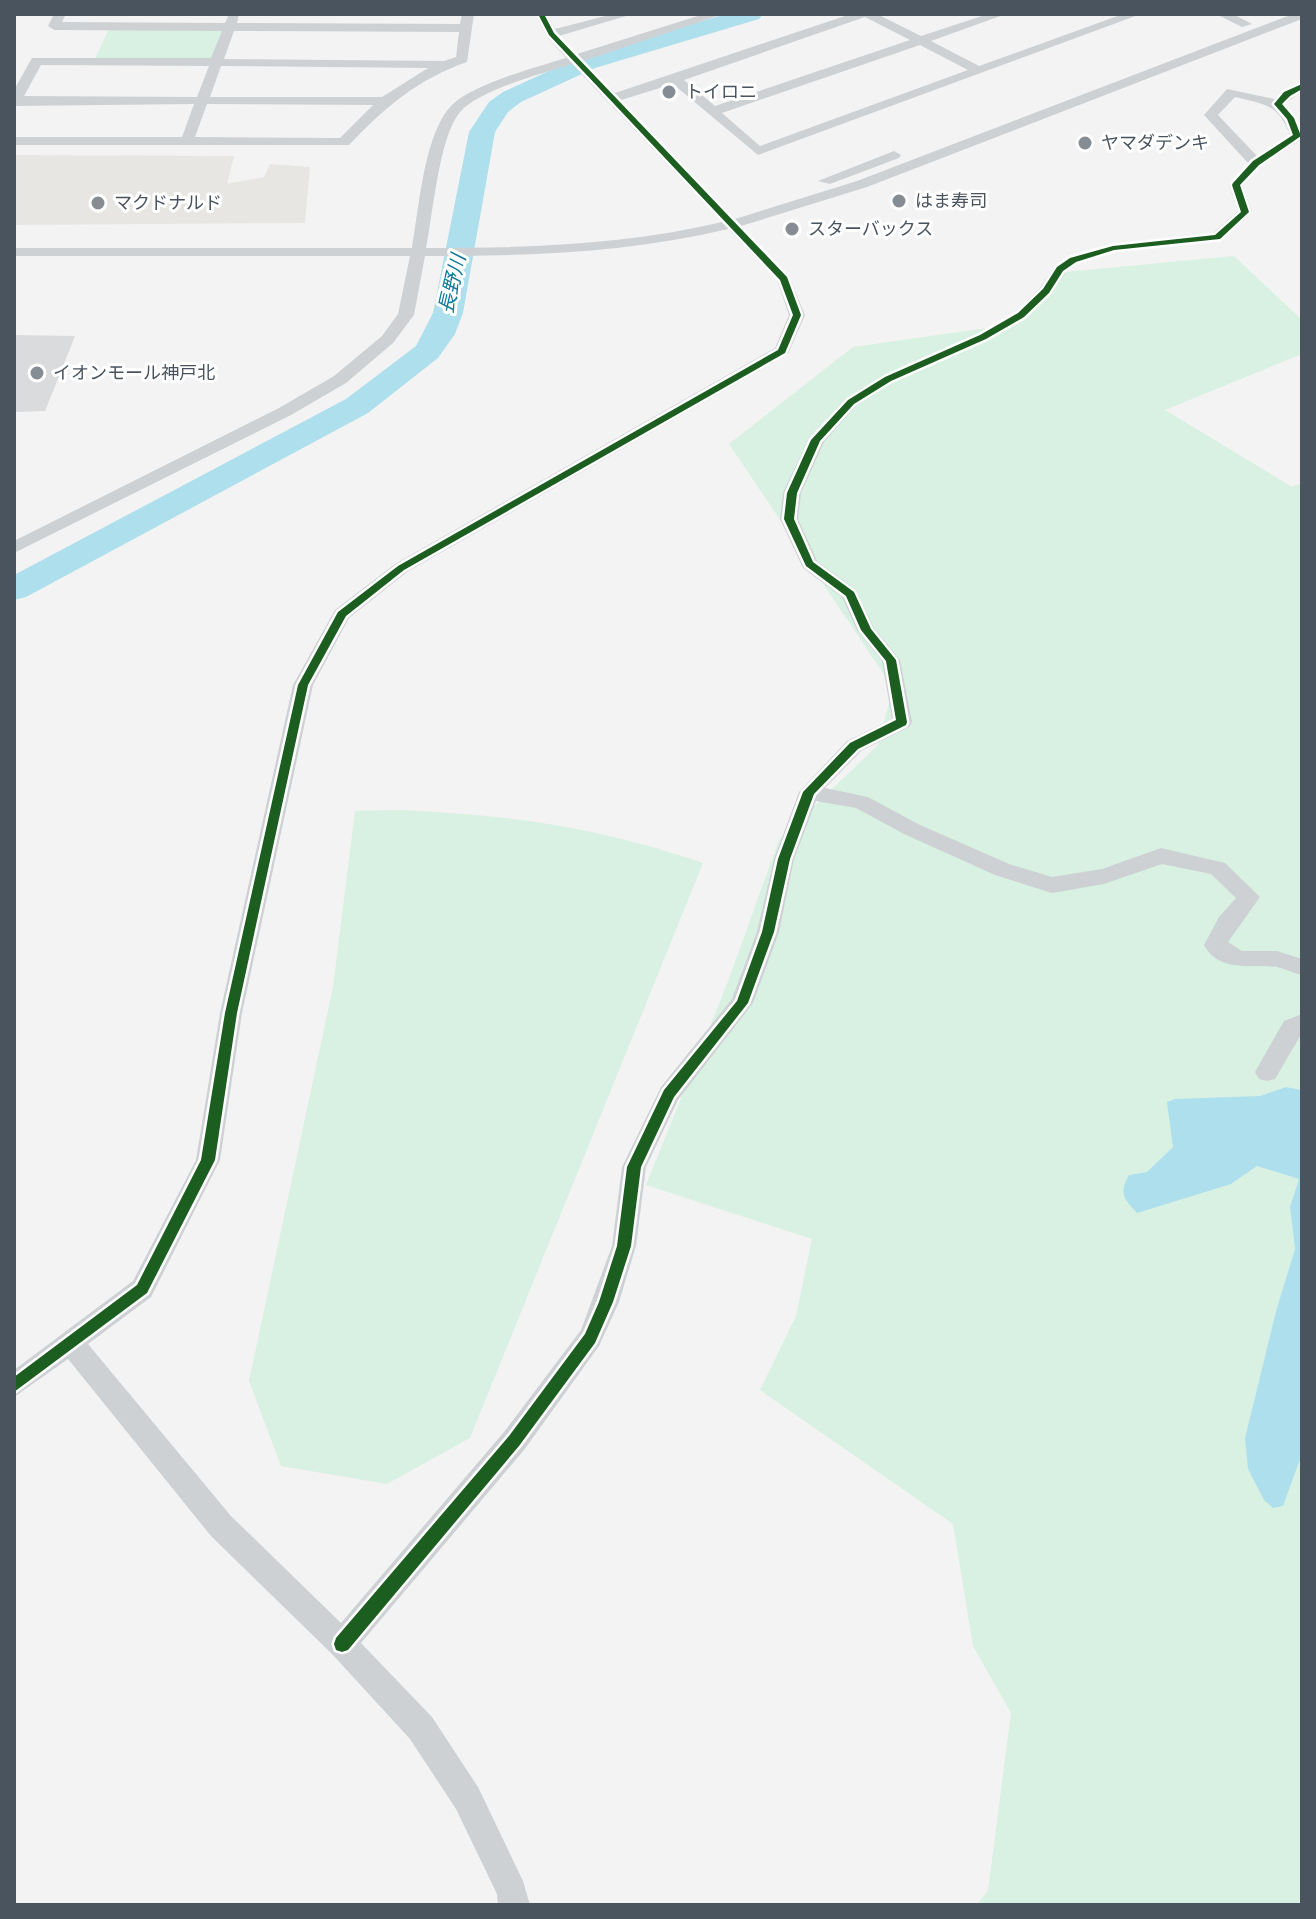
<svg xmlns="http://www.w3.org/2000/svg" width="1316" height="1919" viewBox="0 0 1316 1919" font-family="'Sofia Sans Condensed','Noto Sans JP',sans-serif">
	<rect width="100%" height="100%" fill="#f3f3f3"/>
	<path fill="#e7e6e2" d="M 14,155 L 234,156 L 227,184 L 264,177 L 270,164 L 310,167 L 305,223 L 14,225 Z"/>
	<g fill="#d8f1e2">
		<path d="M 109,29 L 226,30 L 213,61 L 95,59 Z"/>
		<path d="M 1234,256 L 1302,320 L 1302,354 L 1165,410 L 1292,487 L 1302,483 L 1302,1090 L 1286,1087 L 1260,1096 L 1222,1100 L 1147,1172 L 1129,1175 L 1231,1184 L 1257,1166 L 1299,1179 L 1290,1207 L 1295,1249 L 1276,1311 L 1245,1438 L 1283,1505 L 1302,1454 L 1302,1905 L 976,1905 L 988,1891 L 1011,1713 L 973,1646 L 953,1524 L 760,1390 L 796,1316 L 812,1239 L 646,1185 L 727,984 L 779,840 L 878,745 L 893,688 L 729,444 L 853,347 L 1008,325 L 1066,272 Z"/>
		<path d="M 400,810 C 512,815 596,827 703,863 L 470,1438 L 387,1484 L 281,1466 L 249,1381 L 333,987 L 355,811 Z"/>
	</g>
	<path fill="#aedfed" d="M 1286,1087 L 1302,1090 L 1302,1454 L 1283,1506 L 1273,1508 L 1264,1500 L 1248,1469 L 1245,1438 L 1276,1311 L 1295,1249 L 1290,1207 L 1299,1179 L 1257,1166 L 1231,1184 L 1137,1213 C 1123,1198 1119,1193 1129,1175 L 1147,1172 L 1173,1147 L 1167,1102 L 1175,1099 L 1260,1096 Z"/>
	<g fill="none" stroke-linecap="round" stroke-linejoin="round">
		<path fill="#aedfed" fill-rule="evenodd" d="M 726,14 L 763,14 L 759,19 L 595,68 L 521,102 L 508,112 L 495,132 L 463,313 L 455,334 L 438,358 L 368,413 L 26,597 L 14,600 L 14,575 L 346,399 L 416,346 L 433,313 L 469,132 L 489,102 L 503,92 L 577,58 Z"/>
	</g>
	<path fill="#dadbdd" d="M 14,335 L 75,336 L 45,411 L 14,412 Z"/>
	<g fill="none" stroke-linecap="round" stroke-linejoin="round">
		<g fill="#ced1d3" fill-rule="evenodd">
			<path d="M 54,14 L 66,14 L 62,22 L 225,23 L 229,14 L 239,14 L 237,23 L 460,24 L 462,14 L 474,14 L 467,62 C 418,79 384,108 349,145 L 14,145 L 14,137 L 182,137 L 194,104 L 14,106 L 14,90 L 32,58 L 211,58 L 222,31 L 54,30 L 48,26 ZM 234,31 L 459,32 L 456,57 L 444,61 L 224,59 ZM 41,65 L 209,66 L 197,97 L 24,96 ZM 221,66 L 428,68 L 382,97 L 210,97 ZM 207,104 L 373,105 L 340,138 L 195,137 Z"/>
			<path d="M 535,14 L 547,14 L 555,29 L 613,14 L 633,14 L 559,36 L 577,54 L 704,14 L 723,14 L 583,61 L 615,93 L 851,14 L 877,14 L 921,36 L 988,14 L 1006,14 L 931,41 L 979,66 L 1123,14 L 1141,14 L 758,155 L 673,84 L 621,100 L 735,219 L 857,181 L 1293,14 L 1302,14 L 1302,19 L 867,187 L 741,226 L 789,276 L 805,315 L 788,354 L 407,572 L 349,618 L 313,685 L 242,1013 L 220,1160 L 151,1297 L 88,1344 L 231,1516 L 341,1623 L 504,1432 L 581,1330 L 612,1246 L 622,1167 L 661,1087 L 732,999 L 757,932 L 774,859 L 799,792 L 847,741 L 892,719 L 882,661 L 857,630 L 842,597 L 803,568 L 780,519 L 783,493 L 808,440 L 845,399 L 882,376 L 977,334 L 1016,312 L 1040,288 L 1055,266 L 1068,257 L 1113,244 L 1213,233 L 1238,211 L 1229,185 L 1248,163 L 1204,115 L 1227,89 L 1275,99 L 1282,91 L 1302,82 L 1302,91 L 1285,104 L 1297,118 L 1302,139 L 1261,166 L 1243,186 L 1252,212 L 1222,240 L 1114,252 L 1078,263 L 1066,272 L 1051,294 L 1026,318 L 989,340 L 894,382 L 857,405 L 824,442 L 801,493 L 798,519 L 817,561 L 856,590 L 874,628 L 900,660 L 912,722 L 909,727 L 861,751 L 825,788 L 868,797 L 918,824 L 1009,864 L 1052,877 L 1102,869 L 1161,848 L 1225,863 L 1260,897 L 1228,942 L 1242,951 L 1277,951 L 1302,959 L 1302,975 C 1294,973 1285,969 1277,967 C 1251,964 1219,973 1204,945 L 1219,917 L 1236,898 L 1211,874 L 1162,864 L 1104,884 L 1052,893 L 995,875 L 904,834 L 856,808 L 816,801 L 794,859 L 779,932 L 753,1003 L 678,1100 L 646,1167 L 636,1246 L 619,1302 L 599,1346 L 524,1450 L 361,1643 L 432,1717 L 478,1787 L 523,1881 L 530,1905 L 498,1905 L 497,1894 L 456,1809 L 410,1739 L 332,1654 L 211,1536 L 68,1359 L 14,1397 L 14,1370 L 133,1281 L 196,1160 L 220,1013 L 293,685 L 335,610 L 395,564 L 775,348 L 789,315 L 777,280 L 728,229 C 629,253 526,256 425,256 L 414,315 L 393,343 L 346,383 L 291,415 L 14,553 L 14,541 L 279,408 L 334,376 L 382,336 L 398,314 L 410,256 L 14,256 L 14,248 L 412,248 C 419,209 424,133 452,105 C 473,84 537,67 566,58 L 547,37 ZM 865,17 L 910,40 L 715,106 L 684,80 ZM 920,45 L 968,70 L 760,146 L 722,113 ZM 572,64 L 722,222 C 625,245 525,248 426,248 C 433,213 439,137 460,112 C 479,90 544,73 572,64 ZM 1235,97 C 1265,105 1278,103 1290,135 L 1257,156 L 1218,115 Z"/>
			<path d="M 1216,14 L 1233,14 L 1252,24 L 1242,27 Z"/>
			<path d="M 894,151 L 901,155 L 899,158 L 830,184 L 818,181 Z"/>
			<path d="M 1302,1014 L 1302,1033 L 1275,1079 L 1267,1081 L 1259,1079 L 1255,1072 L 1284,1021 Z"/>
		</g>
		<defs>
			<g id="cycleway">
				<path d="M 538,14 L 544,14 L 554,33 L 787,277 L 801,315 L 785,353 L 404,570 L 346,616 L 308,685 L 237,1013 L 215,1160 L 147,1293 L 14,1392 L 14,1377 L 137,1285 L 201,1160 L 225,1013 L 298,685 L 338,612 L 398,566 L 778,350 L 793,315 L 780,280 L 549,35 Z"/>
				<path d="M 1302,84 L 1302,89 L 1290,96 L 1282,104 L 1294,118 L 1301,136 L 1259,165 L 1240,185 L 1249,212 L 1220,239 L 1114,250 L 1076,262 L 1063,271 L 1049,293 L 1024,317 L 986,339 L 891,381 L 854,404 L 820,441 L 797,493 L 794,519 L 813,562 L 854,592 L 871,629 L 896,660 L 907,722 L 906,725 L 858,749 L 814,794 L 790,859 L 774,932 L 748,1003 L 674,1097 L 641,1167 L 631,1246 L 613,1302 L 595,1343 L 519,1446 L 348,1650 L 342,1652 L 336,1650 L 334,1644 L 336,1638 L 509,1436 L 585,1334 L 599,1302 L 617,1246 L 627,1167 L 664,1090 L 737,1001 L 762,932 L 778,859 L 803,792 L 850,743 L 896,720 L 886,661 L 861,630 L 846,596 L 806,566 L 784,519 L 787,493 L 811,440 L 848,400 L 885,377 L 980,335 L 1018,313 L 1043,289 L 1057,267 L 1070,258 L 1113,246 L 1215,235 L 1241,212 L 1232,185 L 1233,183 L 1253,161 L 1293,135 L 1287,119 L 1274,104 L 1284,92 Z"/>
			</g>
		</defs>
		<use href="#cycleway" stroke="#fff" stroke-width="5"/>
		<use href="#cycleway" fill="#1b5e20" fill-rule="evenodd"/>
	</g>
	<g fill="#858c93" stroke="#fff" stroke-width="3">
		<circle cx="669" cy="92" r="8"/>
		<circle cx="1085" cy="143" r="8"/>
		<circle cx="899" cy="201" r="8"/>
		<circle cx="98" cy="203" r="8"/>
		<circle cx="792" cy="229" r="8"/>
		<circle cx="37" cy="373" r="8"/>
	</g>
	<g text-anchor="middle" stroke-width="6" stroke-linejoin="round" paint-order="stroke">
		<g font-size="18" fill="#4a545f" stroke="#fff" text-anchor="start">
			<text x="685" y="98">トイロニ</text>
			<text x="1101" y="149">ヤマダデンキ</text>
			<text x="915" y="207">はま寿司</text>
			<text x="114" y="209">マクドナルド</text>
			<text x="808" y="235">スターバックス</text>
			<text x="53" y="379">イオンモール神戸北</text>
		</g>
		<g font-size="20" font-style="italic" fill="#117b9b" stroke="#fff">
			<text transform="translate(452 284) rotate(-77)" y="7">長野川</text>
		</g>
	</g>
	<rect width="1316" height="1919" fill="none" stroke="#4a545f" stroke-width="32"/>
</svg>
